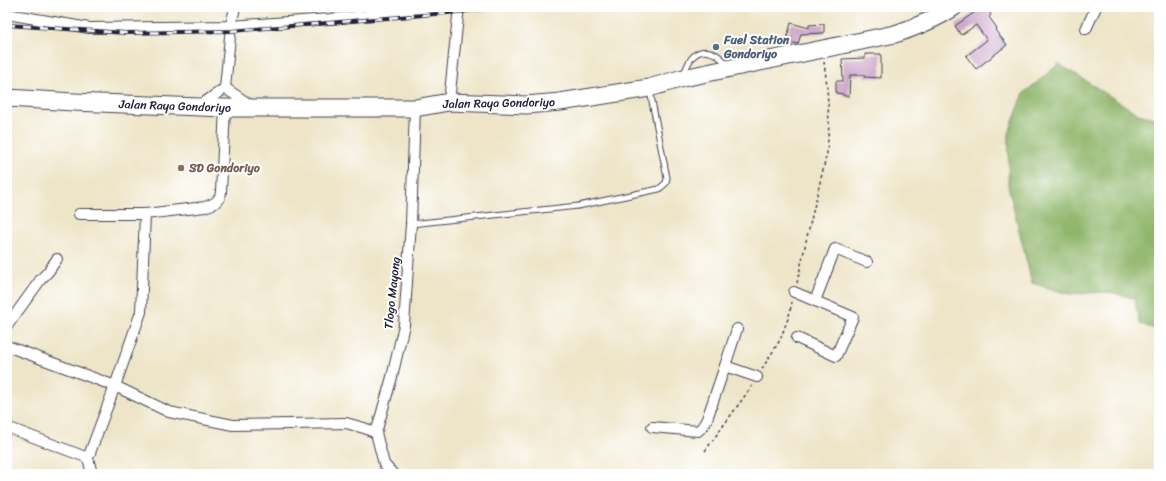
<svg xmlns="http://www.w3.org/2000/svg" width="1166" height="481" viewBox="0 0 1166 481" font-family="Sriracha,sans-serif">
	<rect width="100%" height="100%" fill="#fff"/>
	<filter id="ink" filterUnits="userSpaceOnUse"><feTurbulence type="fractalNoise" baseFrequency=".025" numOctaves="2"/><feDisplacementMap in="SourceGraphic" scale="8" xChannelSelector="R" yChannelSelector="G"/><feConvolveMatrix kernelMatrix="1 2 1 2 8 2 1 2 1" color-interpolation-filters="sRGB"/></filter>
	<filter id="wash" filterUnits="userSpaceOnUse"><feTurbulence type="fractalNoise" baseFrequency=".012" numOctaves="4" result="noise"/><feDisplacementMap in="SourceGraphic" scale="16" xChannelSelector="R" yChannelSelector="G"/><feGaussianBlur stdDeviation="0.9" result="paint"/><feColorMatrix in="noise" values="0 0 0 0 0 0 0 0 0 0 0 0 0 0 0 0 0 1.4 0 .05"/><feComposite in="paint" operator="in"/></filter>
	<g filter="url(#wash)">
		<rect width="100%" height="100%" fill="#eee5c8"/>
		<path fill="#8fb66b" stroke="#586c53" d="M 1059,64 L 1138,114 L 1159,119 L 1159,330 L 1140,324 L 1134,298 L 1108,292 L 1069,294 L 1032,283 L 1008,185 L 1009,132 L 1024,93 Z"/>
		<g id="blocks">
			<g fill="#c79ec4">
				<path d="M 982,7 L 986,7 L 991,15 L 989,17 L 997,28 L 995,30 L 1007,45 L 976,69 L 966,56 L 987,40 L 976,25 L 961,35 L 955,26 Z"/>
				<path d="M 791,23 L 809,28 L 809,25 L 824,24 L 824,33 L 801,34 L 798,44 L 786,41 Z"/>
				<path d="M 865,54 L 881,54 L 881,78 L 864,77 L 864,75 L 850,75 L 849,96 L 844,96 L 843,94 L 836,93 L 836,81 L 843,81 L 842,59 L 865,58 Z"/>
			</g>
		</g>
	</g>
	<g filter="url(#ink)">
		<use href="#blocks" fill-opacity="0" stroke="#413f50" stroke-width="1"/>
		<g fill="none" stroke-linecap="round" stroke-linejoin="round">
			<defs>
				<g id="service">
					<path d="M 684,75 C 692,46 710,44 729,66"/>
					<path d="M 411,224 L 578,206 L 659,189 L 666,183 L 667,178 L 650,91"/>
				</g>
				<g id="minor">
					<path d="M 7,14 L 89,28 L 231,26 L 330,19 L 448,7"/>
					<path d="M 1086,29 L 1096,7"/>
					<path d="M 225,88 L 231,26 L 235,7"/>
					<path d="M 225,88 L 253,107"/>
					<path d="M 449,102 L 459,7"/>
					<path d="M 198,107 L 225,88"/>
					<path d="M 79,214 L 145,214"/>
					<path d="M 794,292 L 853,317 L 836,356 L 797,338"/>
					<path d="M 815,301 L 835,249 L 867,262"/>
					<path d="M 7,326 L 41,279 L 48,272 L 57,259"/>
					<path d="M 737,329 L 725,366 L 757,377"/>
					<path d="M 7,346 L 115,386 L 169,412 L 233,425 L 346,423 L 364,428 L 376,433"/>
					<path d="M 7,427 L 88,458"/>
					<path d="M 652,427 L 698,431 L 703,426 L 707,419 L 725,366"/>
					<path d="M 92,474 L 88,458 L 115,386 L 141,312 L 145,214 L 205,207 L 215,203 L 220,197 L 221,192 L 225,108"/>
					<path d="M 393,474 L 384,464 L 376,433 L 392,377 L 404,325 L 411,224 L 415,108"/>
				</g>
				<path id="trunk" d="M 7,98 L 74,102 L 225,108 L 415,108 L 449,102 L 526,105 L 560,102 L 649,88 L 683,78 L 731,68 L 895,34 C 916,27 936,19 954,7"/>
			</defs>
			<use href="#service" stroke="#413f50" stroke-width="7"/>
			<use href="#minor" stroke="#413f50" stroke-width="12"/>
			<use href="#trunk" stroke="#413f50" stroke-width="19"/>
			<g stroke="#413f50" stroke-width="1.5" stroke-dasharray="3 3" stroke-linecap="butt">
				<path d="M 797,283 L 807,237 L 827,153 L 829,124 L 827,86 L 824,62"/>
				<path d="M 762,369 L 780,340 L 789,316 L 792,302"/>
				<path d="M 705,451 L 752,386"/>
			</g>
			<use href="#service" stroke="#fff" stroke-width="5"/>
			<use href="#minor" stroke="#fff" stroke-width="10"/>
			<use href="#trunk" stroke="#fff" stroke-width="17"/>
			<defs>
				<path id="rail" d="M 7,25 L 126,33 L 231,31 L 459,12 L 499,7"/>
			</defs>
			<use href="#rail" stroke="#22223b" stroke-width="4"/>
			<use href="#rail" stroke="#fff" stroke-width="2.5" stroke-dasharray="8" stroke-linecap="butt"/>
		</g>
	</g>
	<circle fill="#5c6f8a" stroke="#fff" stroke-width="1.5" cx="716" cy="47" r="4"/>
	<circle fill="#8d6e63" stroke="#fff" stroke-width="1.5" cx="181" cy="168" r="4"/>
	<g text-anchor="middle" stroke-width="4" stroke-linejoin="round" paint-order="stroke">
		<g font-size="12" font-weight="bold" fill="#4e5e75" stroke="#fff" text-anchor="start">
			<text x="724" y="44">Fuel Station<tspan x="724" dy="14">Gondoriyo</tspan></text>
		</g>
		<g font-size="12" fill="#22223b" stroke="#fff">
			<text transform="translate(499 103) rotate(-1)" y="4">Jalan Raya Gondoriyo</text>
			<text transform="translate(175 106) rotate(2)" y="4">Jalan Raya Gondoriyo</text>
			<text transform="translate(392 293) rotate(-84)" y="4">Tlogo Mayong</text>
		</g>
		<g font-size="12" font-weight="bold" fill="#785e54" stroke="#fff" text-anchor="start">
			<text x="189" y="172">SD Gondoriyo</text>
		</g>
	</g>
	<rect width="1166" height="481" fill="none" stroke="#fff" stroke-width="24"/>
</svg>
